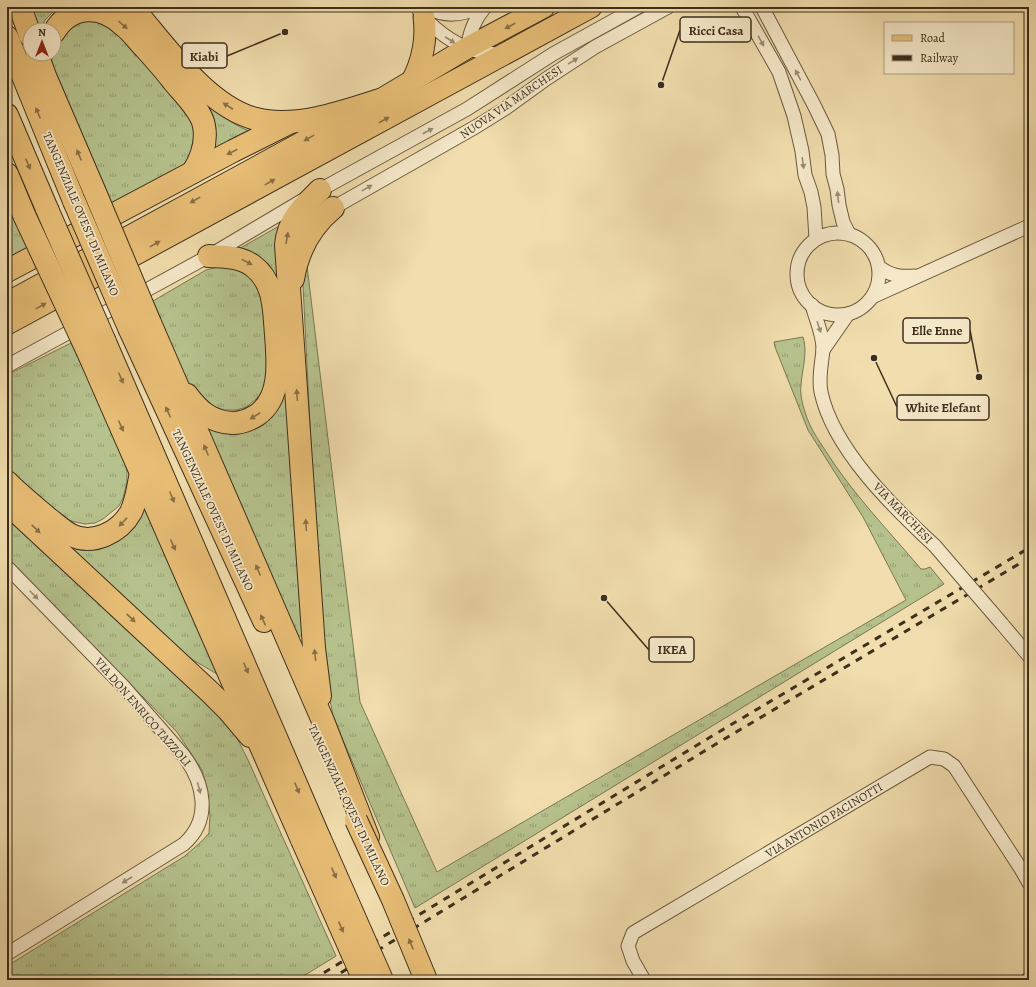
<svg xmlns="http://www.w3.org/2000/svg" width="1036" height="987" viewBox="0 0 1036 987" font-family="Alegreya,serif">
	<defs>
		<pattern id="grass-tufts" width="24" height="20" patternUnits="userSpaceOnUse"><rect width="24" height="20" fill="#b6c28d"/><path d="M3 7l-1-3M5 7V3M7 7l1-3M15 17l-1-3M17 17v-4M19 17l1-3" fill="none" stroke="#959e72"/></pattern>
	</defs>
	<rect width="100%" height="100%" fill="#f1ddad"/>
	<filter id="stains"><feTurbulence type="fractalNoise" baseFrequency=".005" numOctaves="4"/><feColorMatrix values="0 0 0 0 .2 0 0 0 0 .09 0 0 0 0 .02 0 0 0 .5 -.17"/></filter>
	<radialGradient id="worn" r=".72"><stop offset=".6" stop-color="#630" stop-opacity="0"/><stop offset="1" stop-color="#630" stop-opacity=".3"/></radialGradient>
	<g fill="url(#grass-tufts)" stroke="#7a7854">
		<path d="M 26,7 L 58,7 L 45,20 L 40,30 L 35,30 Z"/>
		<path d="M 116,7 L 126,7 L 217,111 C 229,121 239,128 255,133 L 213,152 Z"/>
		<path d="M 101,16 L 197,120 L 195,160 L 114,210 L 52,66 L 52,54 L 54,54 L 54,40 L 60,29 Z"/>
		<path d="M 7,193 L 31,251 L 7,264 Z"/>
		<path d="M 281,225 L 303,636 L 297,636 L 203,424 L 268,412 L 279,304 L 235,251 Z"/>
		<path d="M 222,266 L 244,270 L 261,289 L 272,362 L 264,389 L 259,396 L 247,407 L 236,410 L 225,410 L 215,407 L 206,403 L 187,384 L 181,372 L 153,301 L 206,270 Z"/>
		<path d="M 302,266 L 307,266 L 360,702 L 437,872 L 906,600 L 863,517 L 808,430 L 775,347 L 774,342 L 803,337 C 808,353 802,369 801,385 C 800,394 802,403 805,412 C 809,426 817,438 825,450 C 852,493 888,530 921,569 L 925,569 L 930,567 L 944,584 L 415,908 L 343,740 L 333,715 L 322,662 Z"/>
		<path d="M 71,343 L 119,445 L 124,457 L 127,472 L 127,482 L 123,498 L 119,506 L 103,519 L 95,523 L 85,524 L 75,522 L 66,519 L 7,472 L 7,375 Z"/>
		<path d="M 7,492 L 80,540 L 144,505 L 217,674 L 188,657 Z"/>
		<path d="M 7,512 L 217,713 L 236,736 L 248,760 L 336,956 L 297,980 L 7,980 L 7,966 L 185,856 L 202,841 L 209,833 L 210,816 L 207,788 L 202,770 L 177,732 L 7,557 Z"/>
	</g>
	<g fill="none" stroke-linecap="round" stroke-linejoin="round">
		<defs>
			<g id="minor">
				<path d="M 417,7 C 422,15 428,22 435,28 C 456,46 475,54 503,54"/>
				<path d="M 425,7 C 445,17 460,16 480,7"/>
				<path d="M 742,7 L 779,72 L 794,116 L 802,151 L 805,175 L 811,192 L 814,207 L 816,239"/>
				<path d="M 762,7 L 814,105 L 828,134 L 832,155 L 833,174 L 837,189 L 839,205 L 843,222 L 849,234"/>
				<path d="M 467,48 C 470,32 474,20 485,7"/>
				<path d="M 333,208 L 477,126 L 506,108 L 546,79 L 595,47 L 668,7"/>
				<circle cx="838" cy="274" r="41"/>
				<path d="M 879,267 C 891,276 900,277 915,276"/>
				<path d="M 872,297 L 1029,226"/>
				<path d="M 812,305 C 816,320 823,334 823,349 C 822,363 818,378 821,392 C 833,449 893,507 935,546"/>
				<path d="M 823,350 L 848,314"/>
				<path d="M 7,366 L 209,256 L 320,190 L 467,109 L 553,54 L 638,7"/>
				<path d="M 7,567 L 123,686 L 184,756 C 204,783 212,819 184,844 L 7,954"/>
				<path d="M 1002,624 L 1029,656"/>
				<path d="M 644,980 L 633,961 L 628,946 L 633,933 L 930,757 L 944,759 L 954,766 L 1021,869 L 1029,883"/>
				<path d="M 1027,980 L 1029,979"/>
			</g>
			<g id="primary">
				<path d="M 412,81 C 423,60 427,40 424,17"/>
				<path d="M 7,303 L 380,100 L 467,48 L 544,7"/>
				<path d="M 7,324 L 591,7"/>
			</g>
			<g id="motorway">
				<path d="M 20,7 L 30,35"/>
				<path d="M 132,7 C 164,44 207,107 256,119 C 295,129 343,112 380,100"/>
				<path d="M 54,32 C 71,4 102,4 124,26 C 132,32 138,41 145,48 C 155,59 164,69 173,81 C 182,92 202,111 204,126 C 207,142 201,159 193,172"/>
				<path d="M 7,37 L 74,201"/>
				<path d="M 37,54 L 45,76 L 94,190"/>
				<path d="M 7,115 L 47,209"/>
				<path d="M 7,174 L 25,217"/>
				<path d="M 320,190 C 303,207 288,220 286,245 L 314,648 L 320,696"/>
				<path d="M 7,271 L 233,151 L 291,122"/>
				<path d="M 293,279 C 298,250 311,226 333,208"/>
				<path d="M 150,323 L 323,721 L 368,837"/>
				<path d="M 130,330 L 264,621"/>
				<path d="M 105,342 L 319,837"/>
				<path d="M 88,352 L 302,840"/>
				<path d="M 187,395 C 199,411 211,422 232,423 C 242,423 249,420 257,415 C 282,398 278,361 276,335 C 274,311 275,282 253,266 C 240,256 224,257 209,256"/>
				<path d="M 7,482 C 20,495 35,507 49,519 C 56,524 63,531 71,535 C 93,546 120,532 131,512 C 137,500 138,486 141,473"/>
				<path d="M 7,503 L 210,692 L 228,710 L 250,736"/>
			</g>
		</defs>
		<use href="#minor" stroke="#6a5a40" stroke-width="15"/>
		<use href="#primary" stroke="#3d2f1c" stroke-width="23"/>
		<use href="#motorway" stroke="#3d2f1c" stroke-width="24"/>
		<use href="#minor" stroke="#f6e9ca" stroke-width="13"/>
		<use href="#primary" stroke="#e8be76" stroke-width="21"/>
		<use href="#motorway" stroke="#e8be76" stroke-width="22"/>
		<g stroke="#3d2f1c" stroke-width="3" stroke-dasharray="7 7" stroke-linecap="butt">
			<path d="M 312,980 L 712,736 L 1029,548"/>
			<path d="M 329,980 L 716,744 L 1029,558"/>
		</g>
		<defs>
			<path id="minor-bridge" d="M 935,546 L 1002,624"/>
			<g id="motorway-bridge">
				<path d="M 94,190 L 150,323"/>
				<path d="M 74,201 L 130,330"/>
				<path d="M 47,209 L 105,342"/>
				<path d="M 25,217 L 88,352"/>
				<path d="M 356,820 L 393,900 L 426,980"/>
				<path d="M 319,837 L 382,980"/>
				<path d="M 302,840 L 364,980"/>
			</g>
		</defs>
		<use href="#minor-bridge" stroke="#6a5a40" stroke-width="15" stroke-linecap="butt"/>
		<use href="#motorway-bridge" stroke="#3d2f1c" stroke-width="24" stroke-linecap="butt"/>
		<use href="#minor-bridge" stroke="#f6e9ca" stroke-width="13"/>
		<use href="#motorway-bridge" stroke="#e8be76" stroke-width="22"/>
	</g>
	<defs><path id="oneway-solid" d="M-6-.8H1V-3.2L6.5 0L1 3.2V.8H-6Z"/></defs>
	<g fill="#8a6f44">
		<use href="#oneway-solid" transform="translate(123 25) rotate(41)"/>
		<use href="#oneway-solid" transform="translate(510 26) rotate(152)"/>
		<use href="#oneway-solid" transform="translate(228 106) rotate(-147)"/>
		<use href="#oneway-solid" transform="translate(38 113) rotate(-112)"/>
		<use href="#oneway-solid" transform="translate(384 120) rotate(-29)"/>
		<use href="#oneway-solid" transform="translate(309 138) rotate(151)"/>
		<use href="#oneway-solid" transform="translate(232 152) rotate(153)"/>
		<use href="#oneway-solid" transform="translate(79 155) rotate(-113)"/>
		<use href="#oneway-solid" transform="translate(28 164) rotate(67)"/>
		<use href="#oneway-solid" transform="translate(270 182) rotate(-29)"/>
		<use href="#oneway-solid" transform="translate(195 200) rotate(151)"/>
		<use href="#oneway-solid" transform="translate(287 238) rotate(-80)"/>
		<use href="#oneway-solid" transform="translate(155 244) rotate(-29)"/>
		<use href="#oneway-solid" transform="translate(247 262) rotate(28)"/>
		<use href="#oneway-solid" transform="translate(41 306) rotate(-29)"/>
		<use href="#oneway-solid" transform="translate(121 378) rotate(67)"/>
		<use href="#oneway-solid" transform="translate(297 395) rotate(-94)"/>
		<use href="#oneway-solid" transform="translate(168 412) rotate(-115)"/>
		<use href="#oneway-solid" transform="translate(255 416) rotate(147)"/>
		<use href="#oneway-solid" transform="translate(121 426) rotate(66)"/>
		<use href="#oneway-solid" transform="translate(206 450) rotate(-113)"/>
		<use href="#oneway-solid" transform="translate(172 497) rotate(67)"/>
		<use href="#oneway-solid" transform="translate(123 522) rotate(133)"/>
		<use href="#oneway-solid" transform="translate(306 525) rotate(-94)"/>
		<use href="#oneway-solid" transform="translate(36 529) rotate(43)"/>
		<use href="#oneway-solid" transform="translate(173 545) rotate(66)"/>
		<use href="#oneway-solid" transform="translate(258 570) rotate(-113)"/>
		<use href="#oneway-solid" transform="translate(131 618) rotate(43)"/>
		<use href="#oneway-solid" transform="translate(263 620) rotate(-115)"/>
		<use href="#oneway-solid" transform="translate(315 655) rotate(-97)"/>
		<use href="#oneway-solid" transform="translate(246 668) rotate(67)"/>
		<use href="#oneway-solid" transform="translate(297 788) rotate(67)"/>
		<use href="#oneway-solid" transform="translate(334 873) rotate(66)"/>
		<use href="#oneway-solid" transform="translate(341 927) rotate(66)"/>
		<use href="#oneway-solid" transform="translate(411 944) rotate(-113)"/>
	</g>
	<g fill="#9a8c73">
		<use href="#oneway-solid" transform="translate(450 40) rotate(33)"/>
		<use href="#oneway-solid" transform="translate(761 41) rotate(61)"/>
		<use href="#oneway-solid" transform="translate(573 61) rotate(-32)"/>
		<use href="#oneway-solid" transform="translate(798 75) rotate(-118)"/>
		<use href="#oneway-solid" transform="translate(428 131) rotate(-28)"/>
		<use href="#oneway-solid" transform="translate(803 163) rotate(82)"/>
		<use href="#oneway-solid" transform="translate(367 188) rotate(-29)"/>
		<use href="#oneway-solid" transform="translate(838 197) rotate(-96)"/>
		<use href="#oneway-solid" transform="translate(819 327) rotate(71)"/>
		<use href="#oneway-solid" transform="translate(34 595) rotate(46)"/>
		<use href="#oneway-solid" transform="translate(199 788) rotate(75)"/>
		<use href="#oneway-solid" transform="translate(127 880) rotate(148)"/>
	</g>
	<g text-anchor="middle" stroke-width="3.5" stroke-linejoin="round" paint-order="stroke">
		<g font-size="12" fill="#3d2f1c" stroke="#f6e9ca">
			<text transform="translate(511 102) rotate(-34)" y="4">NUOVA VIA MARCHESI</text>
			<text transform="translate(81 214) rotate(67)" y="4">TANGENZIALE OVEST DI MILANO</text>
			<text transform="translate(213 510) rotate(65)" y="4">TANGENZIALE OVEST DI MILANO</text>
			<text transform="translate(903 513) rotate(46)" y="4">VIA MARCHESI</text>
			<text transform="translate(143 712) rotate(49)" y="4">VIA DON ENRICO TAZZOLI</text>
			<text transform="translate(349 805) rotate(65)" y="4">TANGENZIALE OVEST DI MILANO</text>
			<text transform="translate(824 820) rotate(-31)" y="4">VIA ANTONIO PACINOTTI</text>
		</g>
	</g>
	<path fill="none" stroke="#3d2f1c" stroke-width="1.5" d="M661 85L680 30M285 32L227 56M979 377L970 330M874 358L897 407M604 598L649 650"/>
	<g fill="#3d2f1c" stroke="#f6e9ca" stroke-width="1.5">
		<circle cx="661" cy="85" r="4"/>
		<circle cx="285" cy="32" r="4"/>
		<circle cx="979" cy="377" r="4"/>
		<circle cx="874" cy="358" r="4"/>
		<circle cx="604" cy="598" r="4"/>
	</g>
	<g fill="#f6e9ca" stroke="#3d2f1c" stroke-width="1.5">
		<rect x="680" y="17" width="71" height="25" rx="4"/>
		<rect x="182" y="43" width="45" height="25" rx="4"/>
		<rect x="903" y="318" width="67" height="25" rx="4"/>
		<rect x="897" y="395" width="92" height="25" rx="4"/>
		<rect x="649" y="637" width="45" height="25" rx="4"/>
	</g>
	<g font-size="13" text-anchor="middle" font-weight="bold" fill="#3d2f1c">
		<text x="716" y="35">Ricci Casa</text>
		<text x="204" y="61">Kiabi</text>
		<text x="937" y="335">Elle Enne</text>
		<text x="943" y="412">White Elefant</text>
		<text x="672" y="654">IKEA</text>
	</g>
	<rect width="1036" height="987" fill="none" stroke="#f1ddad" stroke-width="24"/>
	<rect x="8" y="8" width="1020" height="971" fill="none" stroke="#3d2f1c" stroke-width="2"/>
	<rect x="12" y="12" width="1012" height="963" fill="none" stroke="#3d2f1c"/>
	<rect x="884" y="22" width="130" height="52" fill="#f6e9ca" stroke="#ac9f84"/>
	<rect x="892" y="35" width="20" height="6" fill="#e8be76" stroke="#ac9f84"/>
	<text x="920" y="42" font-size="12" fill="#3d2f1c">Road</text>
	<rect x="892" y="55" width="20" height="6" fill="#3d2f1c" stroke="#ac9f84"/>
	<text x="920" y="62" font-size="12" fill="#3d2f1c">Railway</text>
	<g transform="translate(42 42)"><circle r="19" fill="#f6e9ca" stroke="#ac9f84"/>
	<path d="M0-3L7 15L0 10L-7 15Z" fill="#8f2418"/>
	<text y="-6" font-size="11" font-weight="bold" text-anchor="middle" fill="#3d2f1c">N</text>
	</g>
	<rect width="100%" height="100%" filter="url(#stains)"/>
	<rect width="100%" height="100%" fill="url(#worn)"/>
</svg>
